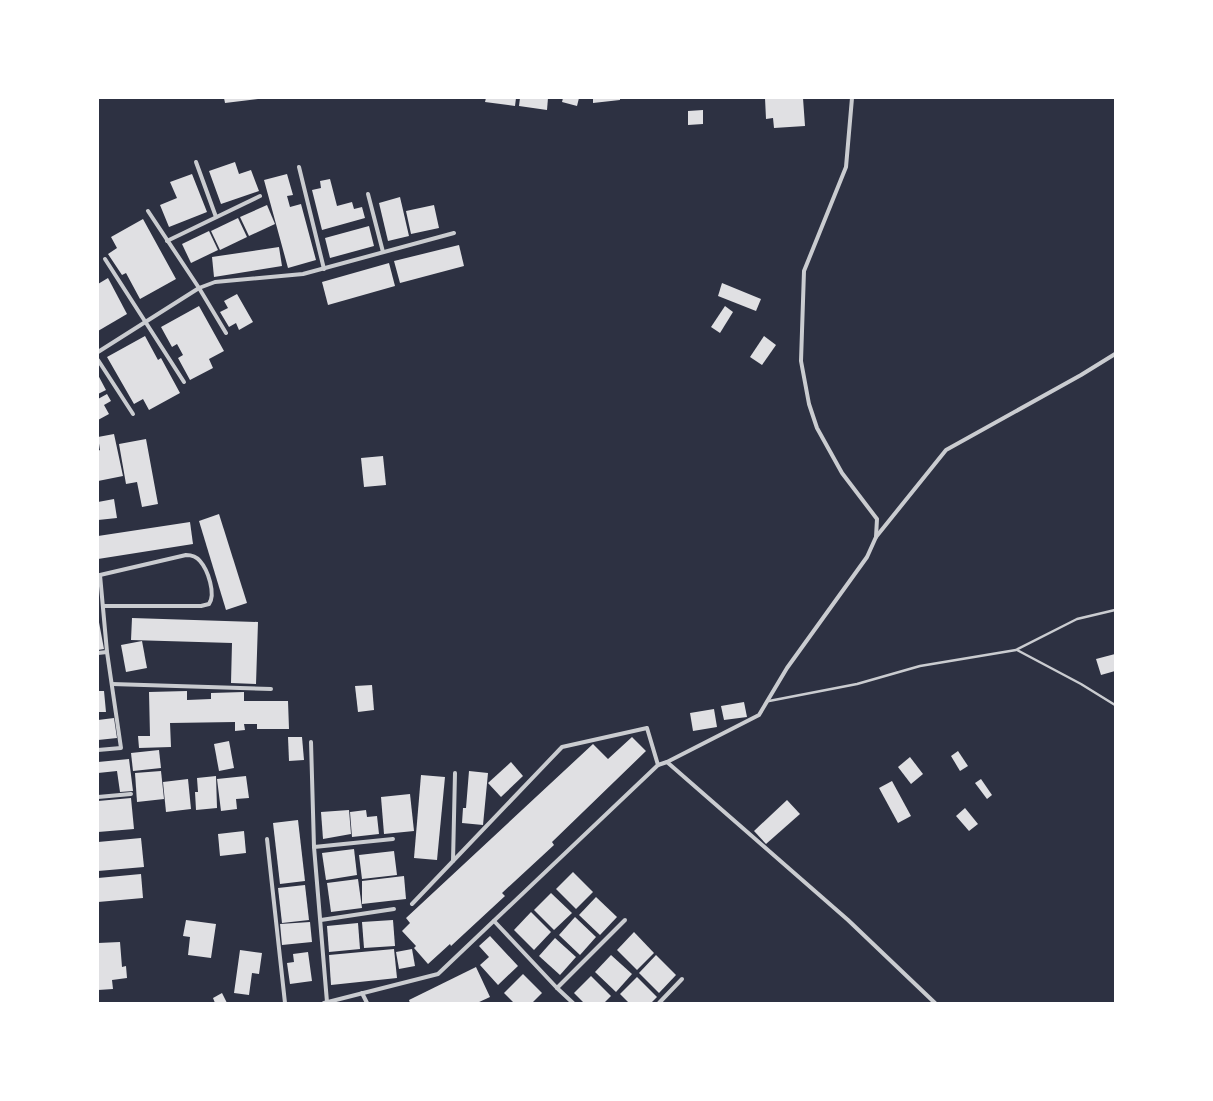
<svg xmlns="http://www.w3.org/2000/svg" width="1213" height="1101" viewBox="0 0 1213 1101" font-family="Quicksand,sans-serif">
	<rect width="100%" height="100%" fill="#2d3142"/>
	<g fill="#e0e0e3">
		<path d="M 224,98 L 258,98 L 258,99 L 225,103 Z"/>
		<path d="M 486,98 L 516,98 L 515,106 L 485,102 Z"/>
		<path d="M 520,98 L 548,98 L 547,110 L 519,106 Z"/>
		<path d="M 563,98 L 579,98 L 577,106 L 562,102 Z"/>
		<path d="M 593,98 L 620,98 L 620,100 L 593,103 Z"/>
		<path d="M 765,98 L 803,98 L 805,126 L 774,128 L 773,118 L 766,119 Z"/>
		<path d="M 703,110 L 703,124 L 688,125 L 688,111 Z"/>
		<path d="M 235,162 L 239,174 L 251,170 L 259,191 L 221,204 L 209,171 Z"/>
		<path d="M 192,174 L 207,212 L 169,227 L 160,205 L 177,198 L 170,182 Z"/>
		<path d="M 287,174 L 293,195 L 287,196 L 290,207 L 301,204 L 316,260 L 288,268 L 264,180 Z"/>
		<path d="M 330,179 L 337,206 L 352,202 L 354,209 L 362,207 L 365,218 L 322,230 L 312,190 L 321,188 L 320,181 Z"/>
		<path d="M 400,197 L 409,236 L 388,241 L 379,203 Z"/>
		<path d="M 267,205 L 275,224 L 249,236 L 240,217 Z"/>
		<path d="M 434,205 L 439,228 L 411,234 L 406,211 Z"/>
		<path d="M 238,218 L 247,237 L 220,250 L 211,231 Z"/>
		<path d="M 143,219 L 176,279 L 140,299 L 126,273 L 122,275 L 108,254 L 117,248 L 111,237 Z"/>
		<path d="M 369,226 L 374,246 L 330,258 L 325,238 Z"/>
		<path d="M 209,231 L 218,250 L 191,263 L 182,244 Z"/>
		<path d="M 459,245 L 464,266 L 400,283 L 394,261 Z"/>
		<path d="M 279,247 L 282,266 L 214,277 L 212,257 Z"/>
		<path d="M 389,263 L 395,286 L 328,305 L 322,282 Z"/>
		<path d="M 108,278 L 127,314 L 98,331 L 98,284 Z"/>
		<path d="M 722,283 L 761,299 L 756,311 L 718,296 Z"/>
		<path d="M 237,294 L 253,322 L 239,330 L 236,323 L 229,327 L 220,312 L 228,308 L 224,301 Z"/>
		<path d="M 199,306 L 224,351 L 209,359 L 213,368 L 190,380 L 178,358 L 183,355 L 177,344 L 172,347 L 161,327 Z"/>
		<path d="M 725,306 L 733,312 L 720,333 L 711,327 Z"/>
		<path d="M 145,336 L 158,360 L 161,358 L 180,393 L 149,410 L 143,399 L 134,404 L 107,357 Z"/>
		<path d="M 764,336 L 776,345 L 762,365 L 750,357 Z"/>
		<path d="M 98,375 L 106,390 L 98,394 Z"/>
		<path d="M 107,394 L 111,401 L 104,405 L 109,414 L 98,420 L 98,399 Z"/>
		<path d="M 114,434 L 123,476 L 98,481 L 98,451 L 100,450 L 98,437 Z"/>
		<path d="M 146,439 L 158,504 L 142,507 L 137,482 L 126,484 L 119,444 Z"/>
		<path d="M 383,456 L 386,485 L 364,487 L 361,458 Z"/>
		<path d="M 114,499 L 117,518 L 98,520 L 98,502 Z"/>
		<path d="M 219,514 L 247,603 L 226,610 L 199,521 Z"/>
		<path d="M 190,522 L 193,544 L 98,559 L 98,536 Z"/>
		<path d="M 98,617 L 104,649 L 98,650 Z"/>
		<path d="M 132,618 L 258,622 L 256,684 L 231,683 L 232,643 L 131,640 Z"/>
		<path d="M 142,641 L 147,668 L 126,672 L 121,645 Z"/>
		<path d="M 1115,654 L 1115,671 L 1101,675 L 1096,659 Z"/>
		<path d="M 372,685 L 374,710 L 358,712 L 355,686 Z"/>
		<path d="M 98,691 L 104,691 L 106,712 L 98,712 Z"/>
		<path d="M 187,691 L 187,700 L 211,699 L 211,693 L 244,692 L 244,701 L 288,701 L 289,729 L 257,729 L 257,724 L 244,724 L 245,730 L 235,731 L 235,722 L 170,723 L 171,747 L 139,748 L 138,736 L 150,736 L 149,692 Z"/>
		<path d="M 744,702 L 747,717 L 724,720 L 721,706 Z"/>
		<path d="M 714,709 L 717,727 L 693,731 L 690,713 Z"/>
		<path d="M 114,718 L 117,738 L 98,740 L 98,720 Z"/>
		<path d="M 288,737 L 302,737 L 304,760 L 289,761 Z"/>
		<path d="M 632,737 L 646,751 L 552,842 L 554,845 L 502,893 L 505,896 L 451,946 L 450,944 L 428,964 L 414,948 L 416,946 L 402,931 L 410,923 L 406,918 L 593,744 L 608,759 Z"/>
		<path d="M 229,741 L 234,768 L 219,771 L 214,744 Z"/>
		<path d="M 159,750 L 161,768 L 133,771 L 131,753 Z"/>
		<path d="M 958,751 L 968,766 L 960,771 L 951,756 Z"/>
		<path d="M 910,757 L 923,774 L 911,784 L 898,767 Z"/>
		<path d="M 129,759 L 133,791 L 120,792 L 117,771 L 98,773 L 98,762 Z"/>
		<path d="M 511,762 L 523,776 L 501,797 L 488,783 Z"/>
		<path d="M 161,771 L 164,799 L 137,802 L 135,773 Z"/>
		<path d="M 469,771 L 488,773 L 483,825 L 462,823 L 463,808 L 466,808 Z"/>
		<path d="M 421,775 L 445,777 L 437,860 L 414,858 Z"/>
		<path d="M 216,776 L 217,808 L 196,810 L 195,792 L 198,792 L 197,778 Z"/>
		<path d="M 246,776 L 249,798 L 236,799 L 237,809 L 221,811 L 217,779 Z"/>
		<path d="M 188,779 L 191,809 L 166,812 L 163,782 Z"/>
		<path d="M 981,779 L 992,795 L 987,799 L 975,783 Z"/>
		<path d="M 892,781 L 911,816 L 898,823 L 879,788 Z"/>
		<path d="M 410,794 L 414,831 L 384,834 L 381,797 Z"/>
		<path d="M 131,798 L 134,829 L 98,832 L 98,801 Z"/>
		<path d="M 787,800 L 800,814 L 766,844 L 754,831 Z"/>
		<path d="M 965,808 L 978,824 L 969,831 L 956,816 Z"/>
		<path d="M 349,810 L 351,834 L 323,839 L 321,812 Z"/>
		<path d="M 366,810 L 367,817 L 377,816 L 379,834 L 352,837 L 350,812 Z"/>
		<path d="M 298,820 L 305,881 L 280,884 L 273,823 Z"/>
		<path d="M 244,831 L 246,853 L 220,856 L 218,834 Z"/>
		<path d="M 141,838 L 144,867 L 98,871 L 98,842 Z"/>
		<path d="M 354,849 L 357,875 L 326,880 L 322,853 Z"/>
		<path d="M 394,851 L 397,875 L 362,879 L 359,855 Z"/>
		<path d="M 573,872 L 593,892 L 576,909 L 556,889 Z"/>
		<path d="M 141,874 L 143,898 L 98,902 L 98,878 Z"/>
		<path d="M 404,876 L 406,899 L 362,904 L 362,881 Z"/>
		<path d="M 358,879 L 362,908 L 331,912 L 327,883 Z"/>
		<path d="M 305,885 L 309,920 L 282,923 L 278,888 Z"/>
		<path d="M 551,893 L 572,913 L 554,930 L 534,910 Z"/>
		<path d="M 596,897 L 617,917 L 600,935 L 579,915 Z"/>
		<path d="M 531,912 L 551,932 L 534,950 L 514,930 Z"/>
		<path d="M 575,917 L 596,937 L 580,955 L 559,935 Z"/>
		<path d="M 186,920 L 216,924 L 211,958 L 188,955 L 190,937 L 183,936 Z"/>
		<path d="M 393,920 L 395,946 L 364,948 L 362,922 Z"/>
		<path d="M 310,922 L 312,942 L 282,945 L 280,924 Z"/>
		<path d="M 358,923 L 360,949 L 329,952 L 327,926 Z"/>
		<path d="M 634,932 L 654,953 L 637,970 L 617,950 Z"/>
		<path d="M 490,936 L 518,966 L 498,985 L 480,965 L 489,957 L 479,946 Z"/>
		<path d="M 555,938 L 576,957 L 560,975 L 539,956 Z"/>
		<path d="M 120,942 L 122,967 L 126,966 L 127,978 L 112,980 L 113,989 L 98,990 L 98,943 Z"/>
		<path d="M 394,949 L 397,978 L 331,985 L 329,955 Z"/>
		<path d="M 412,949 L 415,966 L 399,969 L 396,952 Z"/>
		<path d="M 240,950 L 262,953 L 259,974 L 252,973 L 249,995 L 234,993 Z"/>
		<path d="M 308,952 L 312,981 L 290,984 L 287,963 L 294,962 L 293,954 Z"/>
		<path d="M 611,955 L 632,974 L 616,992 L 595,972 Z"/>
		<path d="M 656,955 L 676,975 L 659,993 L 639,973 Z"/>
		<path d="M 476,967 L 490,997 L 477,1003 L 410,1003 L 409,1000 Z"/>
		<path d="M 523,974 L 542,993 L 532,1003 L 514,1003 L 504,993 Z"/>
		<path d="M 591,976 L 611,996 L 604,1003 L 584,1003 L 574,993 Z"/>
		<path d="M 637,977 L 657,997 L 651,1003 L 629,1003 L 620,994 Z"/>
		<path d="M 222,993 L 227,1003 L 215,1003 L 213,998 Z"/>
	</g>
	<g fill="none" stroke-linecap="round" stroke-linejoin="round">
		<g stroke="#caccd0" stroke-width="2.5">
			<path d="M 1017,650 L 1081,684 L 1115,705"/>
			<path d="M 769,701 L 857,684 L 920,666 L 1016,650 L 1077,619 L 1115,610"/>
		</g>
		<g stroke="#caccd0" stroke-width="4">
			<path d="M 196,162 L 216,217"/>
			<path d="M 299,167 L 324,269"/>
			<path d="M 368,194 L 383,252"/>
			<path d="M 148,211 L 199,288 L 226,333"/>
			<path d="M 167,241 L 260,196"/>
			<path d="M 105,259 L 184,382"/>
			<path d="M 98,352 L 199,288 L 215,282 L 303,274 L 454,233"/>
			<path d="M 98,360 L 133,414"/>
			<path d="M 876,537 L 946,450 L 1081,375 L 1115,354"/>
			<path d="M 100,575 L 186,555 C 191,555 196,556 200,561 C 208,570 216,594 209,604 L 201,606 L 103,606"/>
			<path d="M 98,653 L 107,652"/>
			<path d="M 112,684 L 271,689"/>
			<path d="M 311,742 L 314,847 L 327,1002"/>
			<path d="M 98,750 L 121,748 L 107,652 L 100,575 L 99,576"/>
			<path d="M 667,762 L 848,920 L 935,1003"/>
			<path d="M 98,797 L 131,794"/>
			<path d="M 267,839 L 285,1003"/>
			<path d="M 314,847 L 393,839"/>
			<path d="M 453,861 L 455,773"/>
			<path d="M 412,904 L 562,747 L 647,728 L 658,765"/>
			<path d="M 321,920 L 394,909"/>
			<path d="M 494,921 L 557,988 L 573,1003"/>
			<path d="M 557,988 L 625,920"/>
			<path d="M 362,993 L 367,1003"/>
			<path d="M 324,1003 L 438,974 L 658,765 L 667,762 L 759,715 L 787,668 L 867,557 L 876,537 L 877,519 L 842,473 L 817,428 L 809,404 L 801,361 L 804,271 L 846,167 L 852,98"/>
			<path d="M 659,1003 L 682,979"/>
		</g>
	</g>
	<rect width="1213" height="1101" fill="none" stroke="#ffffff" stroke-width="198"/>
</svg>
